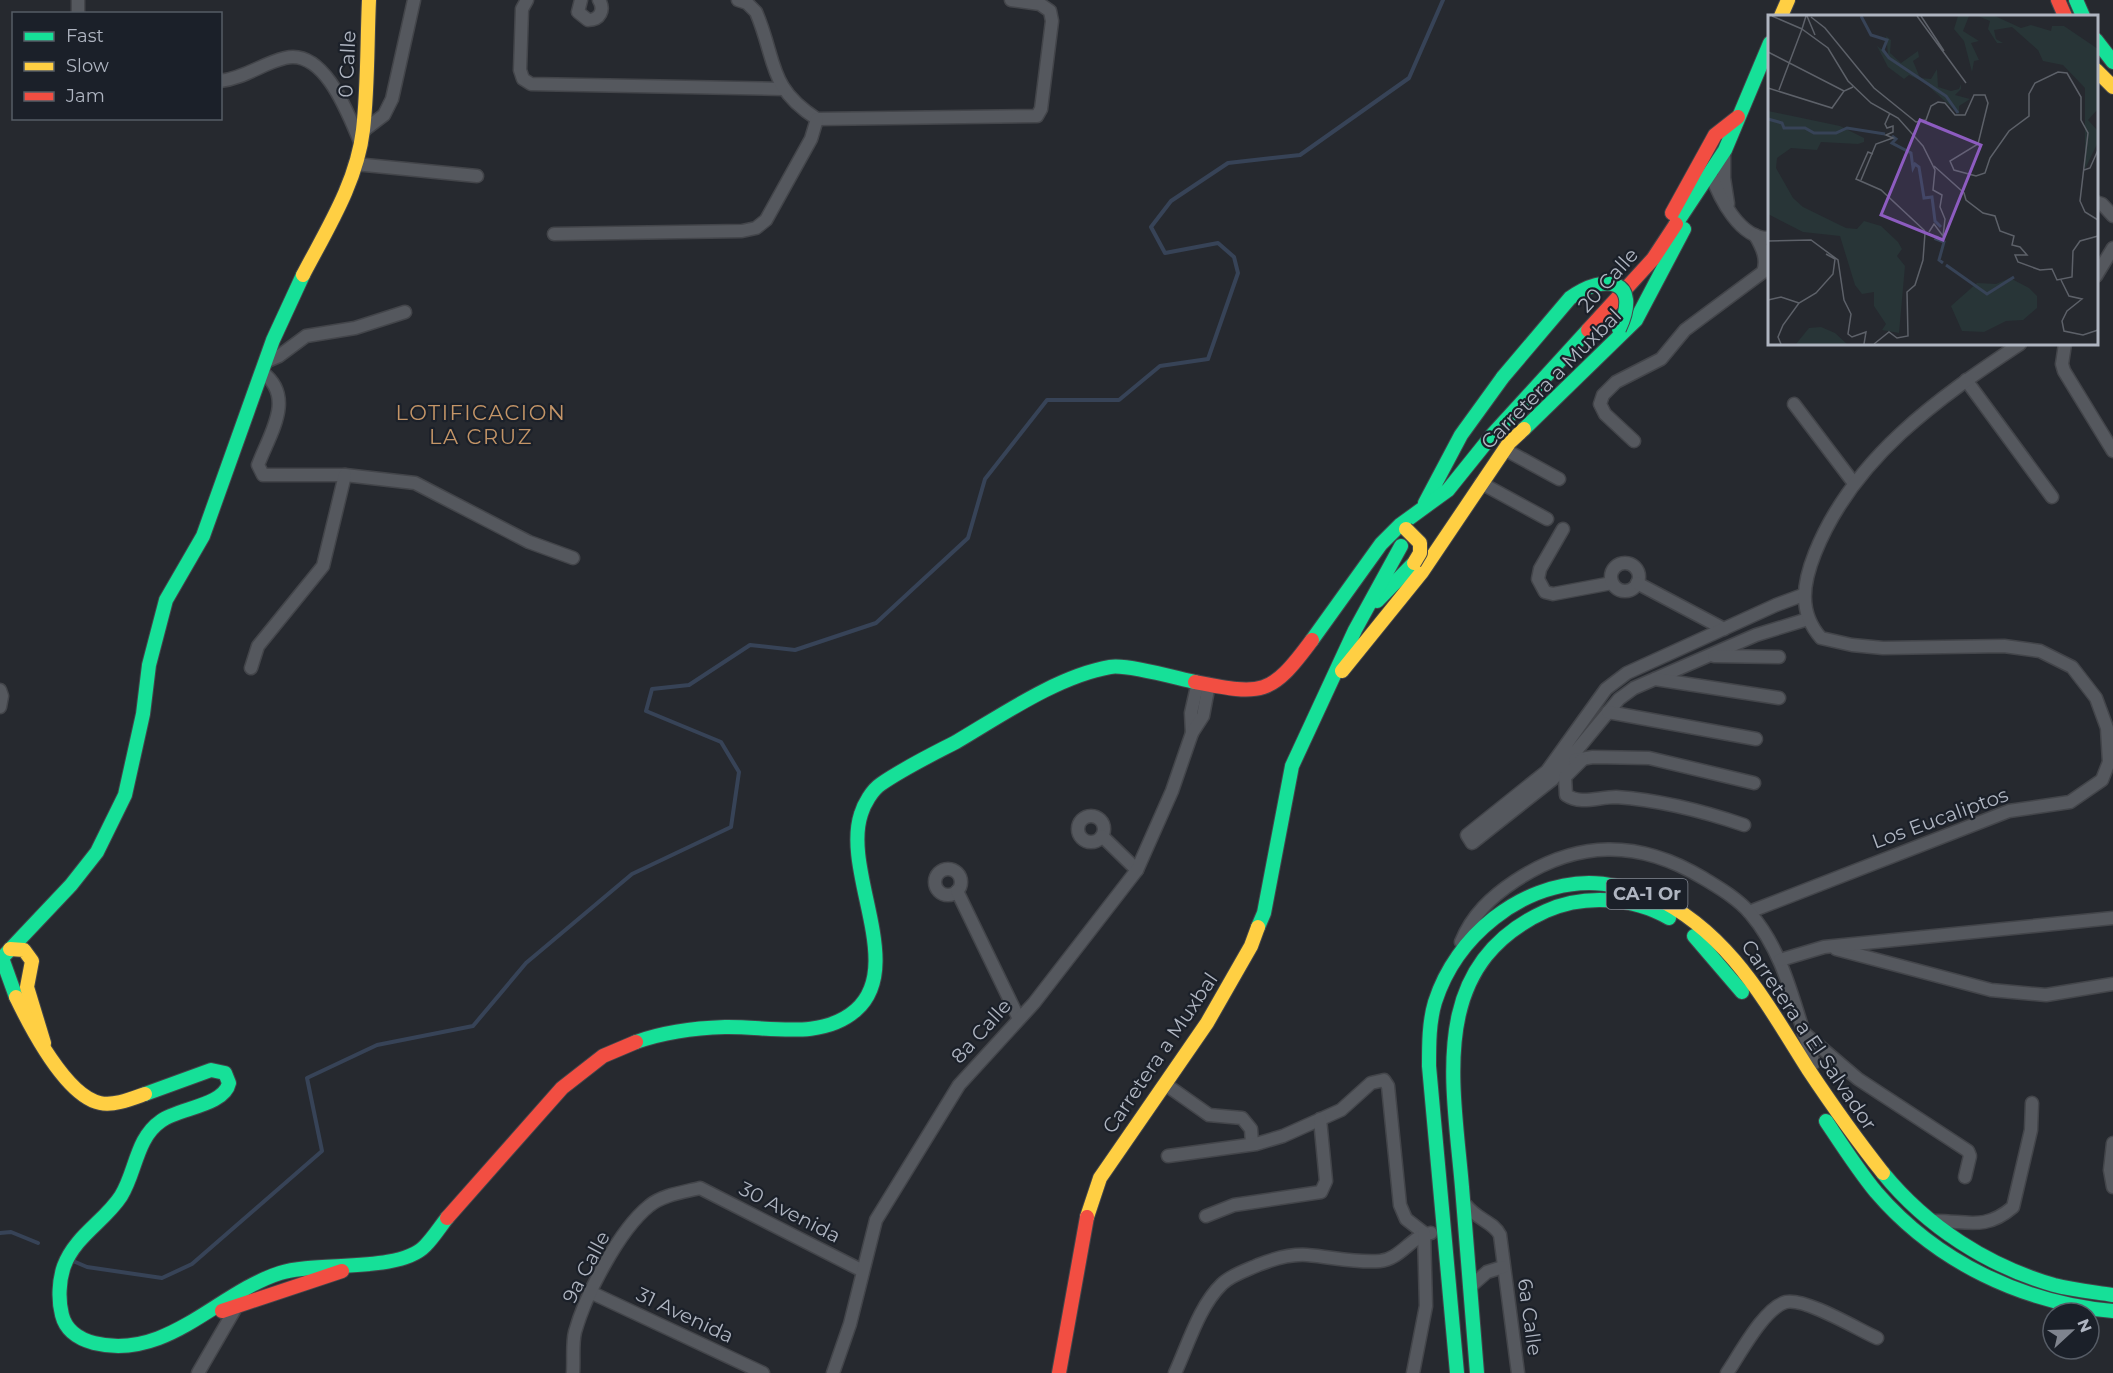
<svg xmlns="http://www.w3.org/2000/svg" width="2113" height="1373" viewBox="0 0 2113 1373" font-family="Montserrat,sans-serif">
	<rect width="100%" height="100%" fill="#26292f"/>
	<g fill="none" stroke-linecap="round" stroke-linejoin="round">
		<g stroke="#374357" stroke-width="4">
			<path d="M 0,1233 L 11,1232 L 38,1243"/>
			<path d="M 73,1261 L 87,1267 L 162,1278 L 192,1264 L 322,1151 L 307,1078 L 377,1045 L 473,1026 L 526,963 L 632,874 L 731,827 L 739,772 L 721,742 L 646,711 L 652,689 L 689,685 L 750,645 L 795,650 L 876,623 L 968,538 L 985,479 L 1047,400 L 1119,400 L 1160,366 L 1208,359 L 1238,273 L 1234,257 L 1218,243 L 1165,253 L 1151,227 L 1171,201 L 1228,163 L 1300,155 L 1409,78 L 1443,0"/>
		</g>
		<defs>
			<g id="street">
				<path d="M 78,0 L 78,14"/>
				<path d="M 527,0 L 522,9 L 520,70 L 523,79 L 531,84 L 783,89"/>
				<path d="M 581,0 L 578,12 L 588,20 C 600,20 605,10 599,0"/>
				<path d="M 738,0 L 747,3 L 756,12 C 777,61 767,87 817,119 L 1037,116 L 1041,109 L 1052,21 L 1050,11 L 1040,4 L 1011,0"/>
				<path d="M 220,81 C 245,78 263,63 285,58 C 325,48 349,116 361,144"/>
				<path d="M 363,131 L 384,115 L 392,99 L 414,0"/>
				<path d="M 1724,152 L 1724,178 L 1728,204"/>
				<path d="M 355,164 L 477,176"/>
				<path d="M 1711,174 C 1719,197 1740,240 1770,238"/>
				<path d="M 2096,202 L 2102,204 L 2113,216"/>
				<path d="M 554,234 L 742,231 L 756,228 L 766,220 L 811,139 L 817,119"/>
				<path d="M 2096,276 L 2113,248"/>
				<path d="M 2065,344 L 2062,364 L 2064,371 L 2113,451"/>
				<path d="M 265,362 L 279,356 L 306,336 L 355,328 L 405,312"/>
				<path d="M 262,372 C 296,397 270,433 258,465 L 263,475 L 345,475 L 415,483 L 529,542 L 573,558"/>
				<path d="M 1966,380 L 2052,497"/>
				<path d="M 1794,404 L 1853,482"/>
				<path d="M 1634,441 L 1605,414 L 1600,404 L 1603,395 L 1616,382 L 1661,359 L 1685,330 L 1763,272 C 1768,259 1762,247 1755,235"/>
				<path d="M 1504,449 L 1559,479"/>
				<path d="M 1481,483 L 1547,519"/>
				<path d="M 1563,529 L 1540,569 L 1538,579 L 1545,592 L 1553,594 L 1612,583"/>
				<circle cx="1625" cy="577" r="14"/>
				<path d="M 1637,583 L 1724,629"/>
				<path d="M 1803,595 L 1776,605 L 1627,673 L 1606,689 L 1547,771 L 1467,835 L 1472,843 L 1553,779 L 1619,699 L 1634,688 L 1756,635 L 1808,619"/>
				<path d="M 1714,656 L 1779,657"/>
				<path d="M 251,668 L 258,646 L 323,566 L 345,475"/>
				<path d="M 1655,679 L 1779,698"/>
				<path d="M 0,690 L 2,696 L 0,707"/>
				<path d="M 1608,712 L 1756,739"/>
				<path d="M 1192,733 L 1191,713 L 1198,682"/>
				<path d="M 1575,760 L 1593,757 L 1649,758 L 1754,783"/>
				<path d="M 1582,760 L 1565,777 L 1566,795 C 1581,805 1598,797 1616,797 C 1659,800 1703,811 1744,825"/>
				<circle cx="1091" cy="829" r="13"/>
				<path d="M 1102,836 L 1137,870"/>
				<circle cx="948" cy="882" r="13"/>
				<path d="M 957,891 L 1018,1017"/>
				<path d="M 1749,912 L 2009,811 L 2070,802 L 2102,780 L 2109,762 L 2107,728 L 2096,698 L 2072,667 L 2040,651 L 2004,646 L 1883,648 L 1852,645 L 1821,638 C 1798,612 1803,583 1815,553 C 1853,458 1938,398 2020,344"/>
				<path d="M 1461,942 C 1472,915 1491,897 1515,881 C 1577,840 1638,839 1703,878 C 1719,888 1737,898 1750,913 C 1787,956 1795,1012 1814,1063"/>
				<path d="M 1836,949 L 1991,990 L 2046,995 L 2113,984"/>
				<path d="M 1780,960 L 1824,947 L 2113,918"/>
				<path d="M 1804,1033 L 1858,1079 L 1968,1151 L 1970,1156 L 1965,1177"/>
				<path d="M 1165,1084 L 1209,1115 L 1242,1118 L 1251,1129 L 1252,1144"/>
				<path d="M 2113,1143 L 2110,1170 L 2113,1187"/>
				<path d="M 1168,1156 L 1256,1144 L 1283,1136 L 1341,1110 L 1371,1083 L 1384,1080 L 1388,1086 L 1400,1205 L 1406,1219 L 1424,1233"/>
				<path d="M 1465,1204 C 1477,1220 1494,1222 1500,1235 L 1518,1373"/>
				<path d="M 1206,1216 L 1234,1205 L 1321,1192 L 1326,1181 L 1320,1119"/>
				<path d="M 1933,1221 C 1965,1220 1984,1232 2013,1207 L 2031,1130 L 2032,1103"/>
				<path d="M 1470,1287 L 1487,1272 L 1503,1267"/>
				<path d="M 590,1292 L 763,1373"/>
				<path d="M 198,1373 L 238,1304"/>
				<path d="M 573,1373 C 574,1360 572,1344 575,1332 C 585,1296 619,1230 649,1206 C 662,1195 684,1192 700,1188 L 861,1270"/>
				<path d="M 833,1373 L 850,1324 L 876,1220 L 959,1085 L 1034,1003 L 1137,870 L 1172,791 L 1192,733 L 1203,716 L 1209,684"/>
				<path d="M 1175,1373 C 1188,1345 1199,1306 1222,1284 C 1231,1275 1247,1270 1258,1265 C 1273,1259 1292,1254 1307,1255 C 1332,1257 1355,1263 1380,1261 C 1401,1259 1412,1235 1431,1233"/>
				<path d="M 1413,1373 L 1426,1306 L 1424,1233"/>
				<path d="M 1727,1373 C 1740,1354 1764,1308 1786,1302 C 1806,1298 1857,1329 1877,1338"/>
			</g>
			<g id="fast">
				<path d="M 2076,0 L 2083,16"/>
				<path d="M 2096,40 L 2113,62"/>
				<path d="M 1676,224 L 1725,150 L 1770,43"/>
				<path d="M 1524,429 L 1636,320 L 1684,229"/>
				<path d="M 1425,503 L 1461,435 L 1503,377"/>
				<path d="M 1377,601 L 1414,563"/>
				<path d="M 1312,640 L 1381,544 L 1400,525 L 1448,490 L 1493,434 L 1588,330"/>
				<path d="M 1258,927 L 1264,913 L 1292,766 L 1355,630 L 1401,546"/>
				<path d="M 1694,936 L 1742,992"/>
				<path d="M 16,997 L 2,958 L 71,885 L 97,852 L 125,795 L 143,714 L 149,665 L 166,600 L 203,536 L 273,340 L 303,275"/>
				<path d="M 636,1042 C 664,1032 695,1028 725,1027 C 768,1026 821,1041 856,1010 C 906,966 842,871 861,814 C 864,804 872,790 881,784 C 904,768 931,755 956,742 C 1002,715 1058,676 1110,667 C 1127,664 1176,678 1195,682"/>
				<path d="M 145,1094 L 211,1070 L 225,1073 L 229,1083 C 224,1106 178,1108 161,1121 C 136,1138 136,1172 121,1196 C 105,1221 75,1236 64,1266 C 59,1280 58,1300 62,1315 C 66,1331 79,1339 94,1343 C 167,1361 217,1293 280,1273 C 317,1261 399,1273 425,1246 C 433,1238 440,1227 447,1218"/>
				<path d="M 1826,1121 C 1842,1145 1858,1170 1876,1192 C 1936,1262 2023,1303 2113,1311"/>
				<path d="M 1883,1173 C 1927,1227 1988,1266 2054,1285 C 2073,1290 2094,1292 2113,1295"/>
				<path d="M 1457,1373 L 1429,1066 C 1429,1044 1429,1022 1435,1002 C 1456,936 1520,884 1589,883 C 1611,883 1632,889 1652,896"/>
				<path d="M 1477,1373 C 1472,1311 1467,1249 1462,1187 C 1453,1082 1427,965 1546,911 C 1584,894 1633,897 1669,918"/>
			</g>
			<g id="slow">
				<path d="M 1781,16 L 1788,0"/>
				<path d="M 2096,70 L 2113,87"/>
				<path d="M 303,275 C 327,229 357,182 363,130 C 368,87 367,43 369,0"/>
				<path d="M 1342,671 L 1422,572 L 1509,443 L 1524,429"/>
				<path d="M 1652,896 C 1728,931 1765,1001 1808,1069 C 1832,1105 1856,1139 1883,1173"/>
				<path d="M 10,949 L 24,950 L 32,961 L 27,987 L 44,1043"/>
				<path d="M 16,997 C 30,1026 66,1096 100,1103 C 114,1106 131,1099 145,1094"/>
				<path d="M 1087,1217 L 1100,1178 L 1207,1023 L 1251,946 L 1258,927"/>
			</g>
			<g id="jam">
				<path d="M 2058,0 L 2065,16"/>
				<path d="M 1672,213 L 1715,135 L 1738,117"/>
				<path d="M 1588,330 L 1653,259 L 1676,224"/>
				<path d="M 1195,682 C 1262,695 1270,697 1312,640"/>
				<path d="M 447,1218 L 562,1088 L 603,1056 L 636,1042"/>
				<path d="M 222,1311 L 342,1271"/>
				<path d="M 1059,1373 L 1087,1217"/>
			</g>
		</defs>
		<use href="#street" stroke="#43454a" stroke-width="15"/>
		<use href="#fast" stroke="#43454a" stroke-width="16"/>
		<use href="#slow" stroke="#43454a" stroke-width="16"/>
		<use href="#jam" stroke="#43454a" stroke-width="16"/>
		<use href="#street" stroke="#55585e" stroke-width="12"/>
		<use href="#fast" stroke="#16e098" stroke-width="14"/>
		<use href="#slow" stroke="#ffcf43" stroke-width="14"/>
		<use href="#jam" stroke="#f24e42" stroke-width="14"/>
		<defs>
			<path id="fast-bridge" d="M 1503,377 L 1570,298 C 1606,272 1642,280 1619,329"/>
			<path id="slow-bridge" d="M 1406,529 L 1420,543 L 1420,553 L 1414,563"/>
		</defs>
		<use href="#fast-bridge" stroke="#43454a" stroke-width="16" stroke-linecap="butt"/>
		<use href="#slow-bridge" stroke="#43454a" stroke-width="16" stroke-linecap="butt"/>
		<use href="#fast-bridge" stroke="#16e098" stroke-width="14"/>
		<use href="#slow-bridge" stroke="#ffcf43" stroke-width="14"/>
	</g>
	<g text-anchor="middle" stroke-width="4.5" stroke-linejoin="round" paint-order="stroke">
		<rect fill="#1b2029" stroke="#838893" stroke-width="1.5" x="1606.5" y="879" width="81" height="30" rx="4.5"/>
		<g font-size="18" font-weight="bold" fill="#afb5c1">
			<text x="1647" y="900">CA-1 Or</text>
		</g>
		<g font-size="20" fill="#afb5c1" stroke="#1b2029">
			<text transform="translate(347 64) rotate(-87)" y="7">0 Calle</text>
			<text transform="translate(1608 280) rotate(-48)" y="7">20 Calle</text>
			<text transform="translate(1551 379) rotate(-45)" y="7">Carretera a Muxbal</text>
			<text transform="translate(1940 818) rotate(-20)" y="7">Los Eucaliptos</text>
			<text transform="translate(981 1031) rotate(-48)" y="7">8a Calle</text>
			<text transform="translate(1809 1035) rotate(56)" y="7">Carretera a El Salvador</text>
			<text transform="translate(1160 1053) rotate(-56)" y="7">Carretera a Muxbal</text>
			<text transform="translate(790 1212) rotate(27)" y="7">30 Avenida</text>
			<text transform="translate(586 1267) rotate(-62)" y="7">9a Calle</text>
			<text transform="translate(685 1315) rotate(25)" y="7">31 Avenida</text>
			<text transform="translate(1530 1317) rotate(82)" y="7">6a Calle</text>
		</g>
		<g font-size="21" letter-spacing="1.5" fill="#c49567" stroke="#1b2029">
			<text x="481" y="420">LOTIFICACION<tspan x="481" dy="24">LA CRUZ</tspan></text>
		</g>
	</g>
	<g transform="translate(1768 15)">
		<rect width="330" height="330" fill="#26292f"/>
		<path d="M 190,1 L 201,1 L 195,16 L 211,26 L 203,28 L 211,45 L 206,46 L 204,57 L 196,26 L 186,14 ZM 210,1 L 227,1 L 253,13 L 263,10 L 283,16 L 284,11 L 296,11 L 330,34 L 330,94 L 320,105 L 330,116 L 330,127 L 317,154 L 317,73 L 295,50 L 275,46 L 270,35 L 244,12 L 226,15 L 228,24 L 235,28 L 229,28 L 220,14 L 222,6 ZM 118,21 L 123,25 L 122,38 L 133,48 L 150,36 L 151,42 L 145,46 L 152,63 L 163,64 L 169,54 L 170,72 L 183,76 L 191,74 L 193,69 L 193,74 L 187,80 L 202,84 L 191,91 L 191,99 L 156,67 L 141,60 L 136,64 L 120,52 L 109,31 L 120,39 ZM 0,96 L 72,111 L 96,123 L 96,127 L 90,129 L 53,127 L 49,135 L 23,133 L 9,143 L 8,153 L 25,183 L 35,192 L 78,213 L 89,214 L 96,206 L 113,211 L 130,227 L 134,234 L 129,241 L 137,251 L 131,318 L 114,315 L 118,309 L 106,291 L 106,277 L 94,279 L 87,270 L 72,221 L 35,217 L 0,199 ZM 242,263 L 261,273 L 269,281 L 269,293 L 255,305 L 238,306 L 216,317 L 194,316 L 183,291 L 209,268 L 228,269 ZM 53,312 L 67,318 L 79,329 L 28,329 L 41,313 Z" fill="#283537"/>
		<path fill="none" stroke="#374357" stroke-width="3" d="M 93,1 L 103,20 L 119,25 L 115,35 L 121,43 L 178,81 L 190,98M 0,104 L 14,108 L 16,113 L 37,113 L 46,118 L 68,118 L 79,113 L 117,119M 124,121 L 128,124 L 124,128 L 143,138 L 145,153 L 147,149 L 151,152 L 156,183 L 164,182 L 167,206 L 173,212M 170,221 L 168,224 L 176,227 L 171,245 L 175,248M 178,250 L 219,279 L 246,262"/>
		<path fill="none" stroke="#5d6169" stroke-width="1.5" d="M 4,1 L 34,14 L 11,75M 38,1 L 34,14 L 60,33 L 80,66 L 103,88 L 130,103 L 155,131 L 167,155 L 165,175 L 174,180 L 172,192 L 177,204 L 175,221 L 166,209 L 161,217M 39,1 L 47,20M 149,1 L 198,68M 153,1 L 176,36M 43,2 L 57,13 L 106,73 L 148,107 L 158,105 L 163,91 L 170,87 L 177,88 L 187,100 L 197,100 L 206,80 L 217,80 L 220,88 L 210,129 L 182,146 L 186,155 L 208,161 L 217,158 L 222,143 L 241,116 L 261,101 L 261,79 L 267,68 L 290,57 L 299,58 L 313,82 L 313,105 L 320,118 L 312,186 L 317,197 L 330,205M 0,37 L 76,76M 0,73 L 64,93 L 76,76 L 85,72M 105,139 L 100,137 L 88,164 L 113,175 L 157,216M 166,151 L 196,178 L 198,185 L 215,198 L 227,201 L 232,216 L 246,221 L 244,230 L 252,232 L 259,240 L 247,240 L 250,247 L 272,255 L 284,254 L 289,265 L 304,262 L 305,236 L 312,226 L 330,221M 316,155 L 322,153 L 330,135M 93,165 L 108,129 L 125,123 L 118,120 L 125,117 L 125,111 L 119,113 L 117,109 L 122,98M 0,226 L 43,225 L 70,245 L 76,285 L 83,299 L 80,319 L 84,322 L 98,317 L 96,329M 293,265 L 301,281 L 314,284 L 299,296 L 294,306 L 296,316 L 315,320 L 330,315M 0,285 L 13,282 L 31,288M 13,329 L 10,322 L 15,310 L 31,288 L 48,278 L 65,259 L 67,244 L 58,239M 106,329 L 121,317 L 129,323 L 140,321 L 139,277 L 147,270 L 155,245 L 157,218"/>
		<path fill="#8d5cc0" fill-opacity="0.15" stroke="#8d5cc0" stroke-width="3" d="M 152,105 L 213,130 L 175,225 L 113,200 Z"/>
		<rect width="330" height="330" fill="none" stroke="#afb5c1" stroke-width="3"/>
	</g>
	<rect x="12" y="12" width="210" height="108" fill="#1b2029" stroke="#565c66" stroke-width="1.5"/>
	<rect x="24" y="32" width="30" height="9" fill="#16e098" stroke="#565c66" stroke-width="1.5"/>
	<text x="66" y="42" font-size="18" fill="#afb5c1">Fast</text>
	<rect x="24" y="62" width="30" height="9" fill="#ffcf43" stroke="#565c66" stroke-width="1.5"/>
	<text x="66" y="72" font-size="18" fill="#afb5c1">Slow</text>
	<rect x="24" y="92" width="30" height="9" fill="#f24e42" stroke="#565c66" stroke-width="1.5"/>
	<text x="66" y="102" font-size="18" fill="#afb5c1">Jam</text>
	<g transform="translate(2071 1331) rotate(68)"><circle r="28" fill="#1b2029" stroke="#565c66" stroke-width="1.5"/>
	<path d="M0-4.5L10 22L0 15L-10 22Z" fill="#7f848e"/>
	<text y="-9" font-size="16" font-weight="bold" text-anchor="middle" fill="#afb5c1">N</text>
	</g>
</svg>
